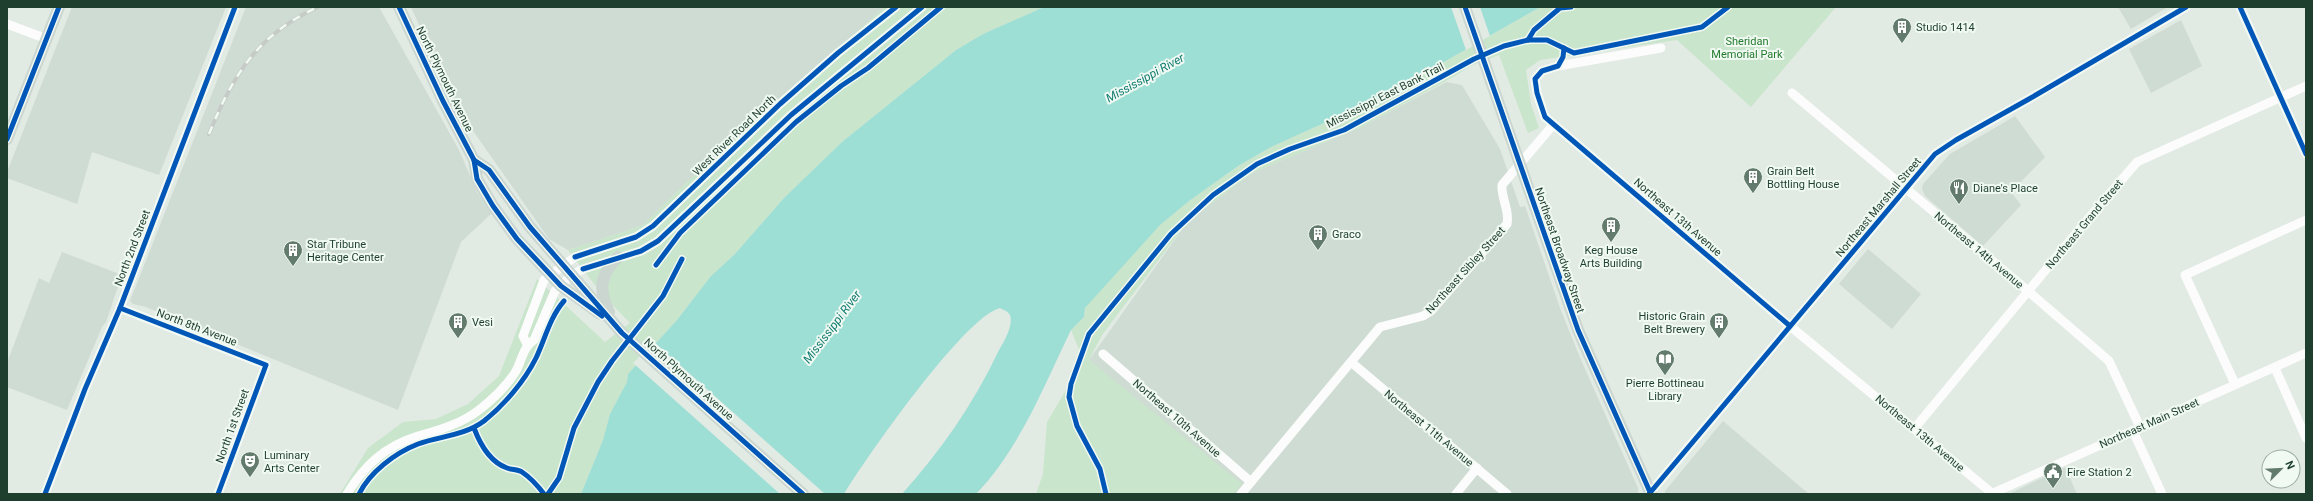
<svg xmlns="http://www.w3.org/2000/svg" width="2313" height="501" viewBox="0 0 2313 501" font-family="Roboto,sans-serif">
	<rect width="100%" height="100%" fill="#e2eae4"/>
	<g fill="#cfdcd3">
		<path d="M 72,7 L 226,7 L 159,175 L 92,152 L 77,204 L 7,178 L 7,172 Z"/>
		<path d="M 246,7 L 379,7 L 459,150 L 477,192 L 492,213 L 461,242 L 398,410 L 146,307 L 133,304 L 130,301 Z"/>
		<path d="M 411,7 L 885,7 L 688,181 L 643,225 L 568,250 L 549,239 L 457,108 Z"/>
		<path d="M 2118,7 L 2168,7 L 2131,29 Z"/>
		<path d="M 2181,20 L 2202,66 L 2151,93 L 2129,49 Z"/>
		<path d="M 1446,82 L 1462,85 L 1500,149 L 1520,207 L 1525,206 L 1560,308 L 1581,360 L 1638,488 L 1638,493 L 1111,494 L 1094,364 L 1089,360 L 1188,221 L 1252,173 L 1361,127 Z"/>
		<path d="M 2015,116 L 2045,157 L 2011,192 L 2021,205 L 1983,246 L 1925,196 L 1922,189 L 1923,184 L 1950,154 Z"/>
		<path d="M 1868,249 L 1921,294 L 1892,329 L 1839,284 Z"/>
		<path d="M 62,252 L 122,275 L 106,322 L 102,327 L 67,410 L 7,387 L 7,363 L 39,278 L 49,283 Z"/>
		<path d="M 1723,421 L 1809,494 L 1665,494 L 1665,491 Z"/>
		<path d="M 2065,467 L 2077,494 L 2009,494 L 2023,487 Z"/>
	</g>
	<g fill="#c9e5cb">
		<path d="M 885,7 L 1044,7 L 983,34 L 956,50 L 842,142 L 784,198 L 735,254 L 711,276 L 677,320 L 628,374 L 627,382 L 610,414 L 603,440 L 581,494 L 340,494 L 368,448 L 403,422 L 436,419 L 468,404 L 499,376 L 537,279 L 605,342 L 630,323 L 602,294 L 568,250 L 643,225 L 688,181 Z"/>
		<path d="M 1540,7 L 1836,7 L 1751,107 L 1677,40 L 1540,60 L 1526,70 L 1531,104 L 1539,128 L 1528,133 L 1499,55 L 1470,66 L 1455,76 L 1361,127 L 1252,173 L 1188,221 L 1102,335 L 1089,360 L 1242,484 L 1234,494 L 1036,494 L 1043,474 L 1047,422 L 1072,380 L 1081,354 L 1071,330 L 1084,317 L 1085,308 L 1093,297 L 1160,225 L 1189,201 L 1238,166 L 1271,147 L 1388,94 Z"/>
	</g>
	<path fill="#9dded5" d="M 1044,7 L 1540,7 L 1388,94 L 1271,147 L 1238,166 L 1189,201 L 1160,225 L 1085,308 L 1084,317 L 1071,330 C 1044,386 1020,448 976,494 L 902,494 C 941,450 973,405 998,352 C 1003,343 1014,326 1010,315 C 1008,311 1003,310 1000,308 C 964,317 866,458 844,494 L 581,494 L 603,440 L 610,414 L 627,382 L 628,374 L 677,320 L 711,276 L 735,254 L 784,198 L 842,142 L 956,50 L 983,34 Z"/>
	<g fill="#e2eae4">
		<path d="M 1451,7 L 1480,7 L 1490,36 L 1466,50 Z"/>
		<path d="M 654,342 L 825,494 L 780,494 L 633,363 Z"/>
	</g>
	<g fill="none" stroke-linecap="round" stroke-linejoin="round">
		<g stroke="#fbfcfb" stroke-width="9">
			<path d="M 2240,7 L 2306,154"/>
			<path d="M 7,24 L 47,39"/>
			<path d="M 1661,48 L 1558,66 L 1542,71 L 1535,79 L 1537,93 L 1545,117 L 1790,326 L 1993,494"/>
			<path d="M 1792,93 L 2021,285 L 2109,361 L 2140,427"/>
			<path d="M 120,308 L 266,365 L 218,494"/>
			<path d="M 527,344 L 523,336 L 544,280 L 575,257 L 636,237 L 653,226 L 780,104 L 838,53 L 896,7"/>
			<path d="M 1103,354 L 1251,482"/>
			<path d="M 1351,362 L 1507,494"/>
			<path d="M 2275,368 L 2306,438"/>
			<path d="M 2235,384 L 2185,275 L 2306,220"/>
			<path d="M 1914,429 L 2087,220 L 2137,162 L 2306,86"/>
			<path d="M 2133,431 L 2162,494"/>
			<path d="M 45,494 L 85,389 L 120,308 L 235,7"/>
			<path d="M 347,494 C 364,466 385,446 418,436 C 439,430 461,424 479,410 C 493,399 507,386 516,371 C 522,360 523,347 534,340 L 555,291 L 572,275 L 583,269 L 641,251 L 658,241 L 791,115 L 922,7"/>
			<path d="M 1241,494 L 1380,327 L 1423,316 L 1431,311 L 1507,224 C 1510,210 1501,199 1502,185 L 1553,125"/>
			<path d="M 1456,494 L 1477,468"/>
			<path d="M 1649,494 L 1935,154 L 1956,140 L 2029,99 L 2186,7"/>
			<path d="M 1991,494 L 2306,353"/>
		</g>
		<g stroke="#ccd6d0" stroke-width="12">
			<path d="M 399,7 L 443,101 L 474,160 L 477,179 L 493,206 L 517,239 L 561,286 L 600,314"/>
			<path d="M 1465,7 L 1578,330 L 1651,494"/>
			<path d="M 7,139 L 59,7"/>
			<path d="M 474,160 L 489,170 L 530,227 L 622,333 L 803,494"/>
			<path d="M 609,312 C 598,289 600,275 618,257"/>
		</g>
		<defs>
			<path id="rail" d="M 209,134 C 233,75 257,35 318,7"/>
		</defs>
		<use href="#rail" stroke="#c6cbc8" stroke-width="4"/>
		<use href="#rail" stroke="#f0f9f2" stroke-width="2.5" stroke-dasharray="8" stroke-linecap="butt"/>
		<defs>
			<g id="cycleway">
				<path d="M 399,7 L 443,101 L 474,160 L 477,179 L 493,206 L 517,239 L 561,286 L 602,316"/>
				<path d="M 1465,7 L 1578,330 L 1650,492"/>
				<path d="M 2240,7 L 2306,154"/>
				<path d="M 1528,40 L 1534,30 L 1560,8 L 1571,7"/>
				<path d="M 1564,48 L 1563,57 L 1558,66 L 1542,71 L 1535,79 L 1537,93 L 1545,117 L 1790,326"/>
				<path d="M 7,139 L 59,7"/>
				<path d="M 474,160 L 489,170 L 530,227 L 622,333 L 803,494"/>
				<path d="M 575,257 L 636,237 L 653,226 L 780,104 L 838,53 L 896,7"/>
				<path d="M 656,265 L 680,233 L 796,122 L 841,86 L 868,68 L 941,7"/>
				<path d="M 583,269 L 641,251 L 658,241 L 791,115 L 922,7"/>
				<path d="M 120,308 L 266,365 L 218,494"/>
				<path d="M 474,428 C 480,444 490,462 507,468 C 512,470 518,469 522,472 C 531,478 538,486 544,494"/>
				<path d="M 45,494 L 85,389 L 120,308 L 235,7"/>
				<path d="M 359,494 C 370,472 395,453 418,444 C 440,436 464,436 484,421 C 504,405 524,382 536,358 C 545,339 550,317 564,301"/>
				<path d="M 548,494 L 559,478 L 574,428 L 598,382 L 612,361 L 663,296 L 682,259"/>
				<path d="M 1106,494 L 1100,469 L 1077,426 L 1069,397 L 1071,384 L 1089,334 L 1171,234 L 1213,195 L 1257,164 L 1290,149 L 1344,130 L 1474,59 L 1504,46 L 1528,40 L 1547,40 L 1574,53 L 1702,27 L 1728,7"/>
				<path d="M 1649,494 L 1935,154 L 1956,140 L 2029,99 L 2186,7"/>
			</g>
		</defs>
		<use href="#cycleway" stroke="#f0f9f2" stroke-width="8"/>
		<use href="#cycleway" stroke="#0057b8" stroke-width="5"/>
	</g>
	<defs>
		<symbol id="building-pin" viewBox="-11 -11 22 30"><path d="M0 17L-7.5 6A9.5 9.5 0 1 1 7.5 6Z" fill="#637b6d" stroke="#f0f9f2"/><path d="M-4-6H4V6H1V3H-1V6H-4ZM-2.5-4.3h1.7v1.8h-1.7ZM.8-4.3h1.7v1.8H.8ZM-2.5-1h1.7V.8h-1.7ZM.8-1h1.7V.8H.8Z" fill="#fff"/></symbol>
		<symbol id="restaurant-pin" viewBox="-11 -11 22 30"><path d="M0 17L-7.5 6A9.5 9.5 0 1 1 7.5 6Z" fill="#637b6d" stroke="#f0f9f2"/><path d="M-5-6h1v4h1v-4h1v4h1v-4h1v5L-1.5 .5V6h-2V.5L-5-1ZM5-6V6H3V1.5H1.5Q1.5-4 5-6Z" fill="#fff"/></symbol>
		<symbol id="library-pin" viewBox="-11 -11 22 30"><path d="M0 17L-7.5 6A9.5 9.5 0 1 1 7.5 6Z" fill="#637b6d" stroke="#f0f9f2"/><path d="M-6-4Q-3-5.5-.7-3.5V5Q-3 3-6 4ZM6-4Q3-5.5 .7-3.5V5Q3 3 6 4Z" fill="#fff"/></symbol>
		<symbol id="theatre-pin" viewBox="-11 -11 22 30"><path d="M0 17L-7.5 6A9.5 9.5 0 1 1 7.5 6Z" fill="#637b6d" stroke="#f0f9f2"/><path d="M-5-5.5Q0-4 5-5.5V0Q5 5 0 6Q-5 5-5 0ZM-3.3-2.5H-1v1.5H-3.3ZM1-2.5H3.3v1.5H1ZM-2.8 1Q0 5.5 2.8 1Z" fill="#fff"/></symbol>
		<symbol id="civic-pin" viewBox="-11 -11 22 30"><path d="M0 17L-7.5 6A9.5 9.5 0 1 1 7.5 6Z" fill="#637b6d" stroke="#f0f9f2"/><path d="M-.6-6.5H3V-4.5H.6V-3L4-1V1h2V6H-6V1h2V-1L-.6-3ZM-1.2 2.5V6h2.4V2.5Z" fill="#fff"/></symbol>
	</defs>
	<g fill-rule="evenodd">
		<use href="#building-pin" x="1891" y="16" width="22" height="30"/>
		<use href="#building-pin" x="1742" y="166" width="22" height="30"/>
		<use href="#restaurant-pin" x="1948" y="177" width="22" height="30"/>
		<use href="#building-pin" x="1600" y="215" width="22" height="30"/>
		<use href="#building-pin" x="1307" y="223" width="22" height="30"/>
		<use href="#building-pin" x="282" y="239" width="22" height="30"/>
		<use href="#building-pin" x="447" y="311" width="22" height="30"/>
		<use href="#building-pin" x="1708" y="311" width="22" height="30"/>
		<use href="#library-pin" x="1654" y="348" width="22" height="30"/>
		<use href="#theatre-pin" x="239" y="450" width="22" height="30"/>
		<use href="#civic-pin" x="2042" y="461" width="22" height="30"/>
	</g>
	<g text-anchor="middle" stroke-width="4" stroke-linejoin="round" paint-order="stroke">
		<g font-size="11" fill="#1e3f2d" stroke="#f0f9f2" text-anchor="start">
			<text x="1916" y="31">Studio 1414</text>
			<text x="1767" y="175">Grain Belt<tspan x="1767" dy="13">Bottling House</tspan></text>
			<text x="1973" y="192">Diane's Place</text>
			<text x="1332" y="238">Graco</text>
			<text x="307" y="248">Star Tribune<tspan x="307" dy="13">Heritage Center</tspan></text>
			<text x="1611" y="254" text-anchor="middle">Keg House<tspan x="1611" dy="13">Arts Building</tspan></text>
			<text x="1705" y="320" text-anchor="end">Historic Grain<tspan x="1705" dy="13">Belt Brewery</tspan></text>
			<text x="472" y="326">Vesi</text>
			<text x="1665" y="387" text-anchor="middle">Pierre Bottineau<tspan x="1665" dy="13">Library</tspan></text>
			<text x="264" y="459">Luminary<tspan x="264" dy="13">Arts Center</tspan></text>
			<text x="2067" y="476">Fire Station 2</text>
		</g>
		<g font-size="11" fill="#237b2e" stroke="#f0f9f2">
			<text x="1747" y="45">Sheridan<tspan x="1747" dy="13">Memorial Park</tspan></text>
		</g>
		<g font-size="11" fill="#1e3f2d" stroke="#f0f9f2">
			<text transform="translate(445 79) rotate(64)" y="4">North Plymouth Avenue</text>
			<text transform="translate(1385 95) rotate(-27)" y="4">Mississippi East Bank Trail</text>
			<text transform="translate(734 135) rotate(-44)" y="4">West River Road North</text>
			<text transform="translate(1878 207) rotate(-50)" y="4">Northeast Marshall Street</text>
			<text transform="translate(1678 217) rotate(41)" y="4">Northeast 13th Avenue</text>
			<text transform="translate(2084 224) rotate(-50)" y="4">Northeast Grand Street</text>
			<text transform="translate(132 248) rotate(-69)" y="4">North 2nd Street</text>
			<text transform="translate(1560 250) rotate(71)" y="4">Northeast Broadway Street</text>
			<text transform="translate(1979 250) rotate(40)" y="4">Northeast 14th Avenue</text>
			<text transform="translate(1465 270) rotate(-48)" y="4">Northeast Sibley Street</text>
			<text transform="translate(197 327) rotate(21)" y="4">North 8th Avenue</text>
			<text transform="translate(689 379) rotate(42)" y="4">North Plymouth Avenue</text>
			<text transform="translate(1177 418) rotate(41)" y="4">Northeast 10th Avenue</text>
			<text transform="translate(2149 423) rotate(-24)" y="4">Northeast Main Street</text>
			<text transform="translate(232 426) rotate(-70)" y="4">North 1st Street</text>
			<text transform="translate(1429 428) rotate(40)" y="4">Northeast 11th Avenue</text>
			<text transform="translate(1920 433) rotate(40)" y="4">Northeast 13th Avenue</text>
		</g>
		<g font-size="12" font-style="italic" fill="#117c72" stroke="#f0f9f2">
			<text transform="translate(1145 78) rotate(-29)" y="4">Mississippi River</text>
			<text transform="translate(832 327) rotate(-53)" y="4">Mississippi River</text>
		</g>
	</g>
	<rect width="2313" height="501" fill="none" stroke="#1e3f2d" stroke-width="16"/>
	<g transform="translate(2281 469) rotate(66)"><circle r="19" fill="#f0f9f2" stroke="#9cafa3"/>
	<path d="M0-3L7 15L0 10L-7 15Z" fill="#637b6d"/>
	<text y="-6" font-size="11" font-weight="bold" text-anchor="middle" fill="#1e3f2d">N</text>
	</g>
</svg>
